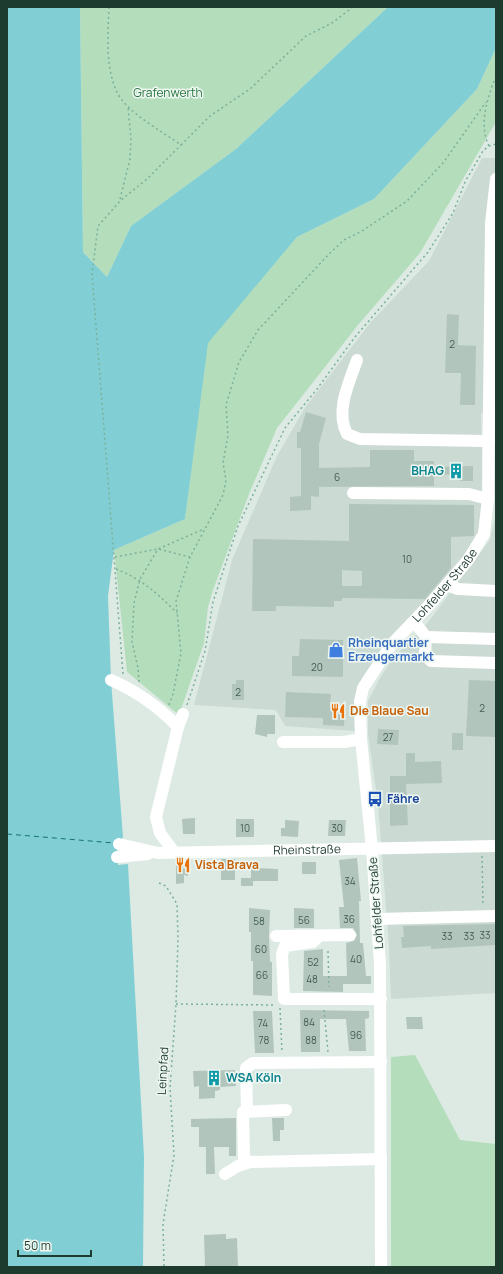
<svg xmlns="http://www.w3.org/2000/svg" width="503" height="1274" viewBox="0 0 503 1274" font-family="Manrope,sans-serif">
	<rect width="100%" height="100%" fill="#ddeae3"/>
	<g fill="#cbdad2">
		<path d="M 482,158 L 496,158 L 496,470 L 495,412 L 481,413 L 483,488 L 478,533 L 462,560 L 385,646 L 362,678 L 354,699 L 355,731 L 285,726 L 276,710 L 194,705 L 232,560 L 277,456 L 306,406 L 371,322 L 429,261 Z"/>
		<path d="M 496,513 L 496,993 L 391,999 L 389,947 L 378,804 L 368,734 L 368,701 L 381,676 L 395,656 L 425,626 L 490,540 Z"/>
	</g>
	<g fill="#b4ddbb">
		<path d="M 80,7 L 388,7 L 236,149 L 131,226 L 107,277 L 83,252 Z"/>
		<path d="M 496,48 L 496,122 L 420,253 L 358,325 L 277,428 L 249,494 L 213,590 L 208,607 L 204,643 L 179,715 L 127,672 L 114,550 L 185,519 L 207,343 L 297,237 L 374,199 L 477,89 Z"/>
		<path d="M 415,1055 L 460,1140 L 496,1144 L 496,1267 L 391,1267 L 391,1057 Z"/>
	</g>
	<path fill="#81cfd4" d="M 7,7 L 80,7 L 83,252 L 107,277 L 131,226 L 236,149 L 388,7 L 496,7 L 496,48 L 477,89 L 374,199 L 297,237 L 208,343 L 185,519 L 114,550 L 108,596 L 111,680 L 123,837 L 117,849 L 118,865 L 128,864 L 144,1157 L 143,1267 L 7,1267 Z"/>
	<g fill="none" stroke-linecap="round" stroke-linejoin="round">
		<path stroke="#157279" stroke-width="1" stroke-dasharray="5 4" stroke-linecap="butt" d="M 7,834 L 114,843"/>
	</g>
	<g fill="#b2c5bc" fill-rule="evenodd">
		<path d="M 447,314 L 459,315 L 458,345 L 476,346 L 475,405 L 460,405 L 461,373 L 445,373 Z"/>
		<path d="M 306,412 L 326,418 L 319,444 L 319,468 L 370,467 L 370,450 L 414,450 L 414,461 L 434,461 L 434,467 L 473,466 L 473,481 L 460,481 L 460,475 L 434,474 L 434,486 L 319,487 L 319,497 L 311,496 L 311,510 L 290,511 L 290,497 L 301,496 L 301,448 L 297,448 L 297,432 L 300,432 Z"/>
		<path d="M 349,504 L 474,505 L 474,536 L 451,537 L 451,568 L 425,599 L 342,598 L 342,601 L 334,601 L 334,607 L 276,606 L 276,611 L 252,611 L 253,539 L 349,541 ZM 342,570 L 362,571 L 362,586 L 342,586 Z"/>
		<path d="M 300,639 L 343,640 L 343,677 L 292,676 L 292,656 L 299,656 Z"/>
		<path d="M 236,680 L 244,680 L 244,700 L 232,700 L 232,684 L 236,684 Z"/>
		<path d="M 469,680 L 496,681 L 496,737 L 466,736 Z"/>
		<path d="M 286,692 L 331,694 L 330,706 L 345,707 L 344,726 L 323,725 L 323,718 L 285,717 Z"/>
		<path d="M 257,715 L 275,715 L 275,734 L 267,734 L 267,737 L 255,734 Z"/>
		<path d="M 378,729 L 399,730 L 398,745 L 377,744 Z"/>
		<rect x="452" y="733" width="11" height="17"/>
		<path d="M 406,753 L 415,753 L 415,762 L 441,761 L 442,783 L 406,784 L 408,825 L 390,826 L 390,776 L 406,776 Z"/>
		<path d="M 195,818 L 195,834 L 183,834 L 182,819 Z"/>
		<rect x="236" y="819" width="18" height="18"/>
		<path d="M 285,820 L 299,821 L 298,837 L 281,836 L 281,828 L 285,828 Z"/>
		<path d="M 329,820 L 346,820 L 345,836 L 328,836 Z"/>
		<path d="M 357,858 L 361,901 L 359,901 L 360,943 L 363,943 L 366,976 L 371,976 L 371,984 L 343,984 L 343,992 L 303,991 L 304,951 L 323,949 L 323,976 L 347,976 L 346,943 L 354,941 L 357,935 L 353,928 L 340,928 L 339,907 L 344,907 L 339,860 Z"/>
		<rect x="221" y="859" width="14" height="21"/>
		<path d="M 176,861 L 188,861 L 188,876 L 184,875 L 184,883 L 176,884 Z"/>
		<rect x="302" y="862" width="14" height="12"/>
		<path d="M 251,868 L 278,869 L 278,881 L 253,881 L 253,886 L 241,886 L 241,878 L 251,878 Z"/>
		<path d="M 249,908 L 270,910 L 269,936 L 270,962 L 272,962 L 272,996 L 253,995 L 253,961 L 251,961 L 251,932 L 249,932 Z"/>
		<path d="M 294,908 L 314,909 L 314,928 L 294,928 Z"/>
		<path d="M 496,924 L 496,945 L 431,949 L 431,946 L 402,948 L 401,937 L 404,937 L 403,926 Z"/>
		<path d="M 300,1010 L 369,1011 L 369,1018 L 365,1019 L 366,1051 L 349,1051 L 346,1019 L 320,1019 L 320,1052 L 301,1052 Z"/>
		<path d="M 253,1011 L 272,1011 L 274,1053 L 255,1053 Z"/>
		<path d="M 406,1017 L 422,1017 L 423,1029 L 407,1029 Z"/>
		<path d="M 235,1070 L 236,1086 L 220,1087 L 220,1090 L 215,1091 L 215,1098 L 199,1099 L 199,1086 L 194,1087 L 193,1071 Z"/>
		<path d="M 236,1118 L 236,1156 L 229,1156 L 229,1147 L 214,1147 L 215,1174 L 206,1174 L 206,1147 L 199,1147 L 199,1127 L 191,1127 L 191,1119 Z"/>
		<path d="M 272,1118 L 284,1118 L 284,1130 L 280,1130 L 280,1141 L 273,1141 Z"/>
		<path d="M 226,1234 L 226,1239 L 237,1238 L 238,1267 L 205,1267 L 204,1235 Z"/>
	</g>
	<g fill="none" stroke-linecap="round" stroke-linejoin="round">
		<g stroke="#7bb09b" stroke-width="1.5" stroke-dasharray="2 3" stroke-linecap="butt">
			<path d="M 109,7 C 108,34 105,64 116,90 C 124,111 163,132 181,145 L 210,116 L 250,89 L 306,36 L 332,23 L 353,7"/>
			<path d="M 489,146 C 478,124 488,97 496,76"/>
			<path d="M 120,199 L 130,159 L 131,139 L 128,107"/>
			<path d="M 115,557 L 158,549 L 190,557"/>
			<path d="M 116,569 C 142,579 158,594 177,613"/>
			<path d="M 123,674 L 92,274 L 98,226 L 120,201 L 147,179 L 181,145"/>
			<path d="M 139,682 L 138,668 L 132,642 L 134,603 L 140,579 L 158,549 L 204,529"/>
			<path d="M 169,705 L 173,694 L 181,653 L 176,601 L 190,557 L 223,495 L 226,480 L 223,463 L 228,435 L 226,405 L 239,362 L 258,330 L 329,254 L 344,240 L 362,231 L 407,201 L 443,163 L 486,102"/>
			<path d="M 187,705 L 205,651 L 213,602 L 238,526 L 285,428 L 317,389 L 355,337 L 428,252 L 453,213 L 465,182 L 483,151 L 489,146 L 496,144"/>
			<path d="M 482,856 L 483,906"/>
			<path d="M 159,883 L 166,886 L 177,904 L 178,938 L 176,1004 L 170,1088 L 174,1155 L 163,1224 L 164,1267"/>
			<path d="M 328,951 L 329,987"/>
			<path d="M 176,1004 L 275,1005"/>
			<path d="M 280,1008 L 282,1052"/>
			<path d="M 324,1010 L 328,1052"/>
		</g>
		<g stroke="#fff" stroke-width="12">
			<path d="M 357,360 C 349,383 335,411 347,434 L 360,439 L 489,441"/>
			<path d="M 353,493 L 469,494 L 488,499"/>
			<path d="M 447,585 L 458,589 L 496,591"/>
			<path d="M 414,621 L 426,637 L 425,654 L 431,661 L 496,663"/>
			<path d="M 426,637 L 496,639"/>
			<path d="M 111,680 C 136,691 159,707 178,727"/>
			<path d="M 283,742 L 344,742 L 361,739"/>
			<path id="s1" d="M 119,844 L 158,853 L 496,846"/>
			<path d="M 174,852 L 160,833 L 156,817 L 178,727 L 183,714"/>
			<path d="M 117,857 L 148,854"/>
			<path d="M 377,919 L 496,916"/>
			<path d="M 276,936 L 350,935"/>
			<path d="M 319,936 L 313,942 L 285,946 L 282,954 L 284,999 L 381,999"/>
			<path d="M 286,1110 L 243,1112 L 244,1159 L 250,1162 L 381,1159"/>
			<path d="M 247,1111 L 246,1068 L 253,1063 L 381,1062"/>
			<path d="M 225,1174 L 238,1166 L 250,1162"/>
			<path id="s2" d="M 381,1267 L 380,964 L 372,849 L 361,739 L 360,702 L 363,688 L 391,645 L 432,602 L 468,560 L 484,534 L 488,499 L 491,223 L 496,179"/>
		</g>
	</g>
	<defs>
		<symbol id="building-bare" viewBox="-9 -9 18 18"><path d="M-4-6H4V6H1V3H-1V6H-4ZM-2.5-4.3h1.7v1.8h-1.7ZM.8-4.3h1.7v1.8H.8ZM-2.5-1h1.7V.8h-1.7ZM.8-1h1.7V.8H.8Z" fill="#0f9aa8" stroke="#eef7f1" stroke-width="2.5" paint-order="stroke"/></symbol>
		<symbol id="shop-bare" viewBox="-9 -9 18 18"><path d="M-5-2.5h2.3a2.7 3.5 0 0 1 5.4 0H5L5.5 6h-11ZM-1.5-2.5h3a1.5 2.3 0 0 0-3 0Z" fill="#3f7fe0" stroke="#eef7f1" stroke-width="2.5" paint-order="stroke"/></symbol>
		<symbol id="restaurant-bare" viewBox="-9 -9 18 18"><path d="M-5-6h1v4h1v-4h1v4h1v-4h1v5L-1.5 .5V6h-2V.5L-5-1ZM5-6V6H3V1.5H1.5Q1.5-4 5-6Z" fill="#e8710a" stroke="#eef7f1" stroke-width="2.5" paint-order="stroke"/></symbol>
		<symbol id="bus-bare" viewBox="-9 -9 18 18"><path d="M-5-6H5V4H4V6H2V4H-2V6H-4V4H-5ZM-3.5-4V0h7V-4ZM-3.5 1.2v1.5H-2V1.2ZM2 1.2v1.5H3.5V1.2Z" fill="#1a4fb4" stroke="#eef7f1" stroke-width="2.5" paint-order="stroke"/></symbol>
	</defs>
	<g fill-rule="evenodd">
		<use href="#building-bare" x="445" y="460" width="22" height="22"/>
		<use href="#shop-bare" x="325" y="639" width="22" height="22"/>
		<use href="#restaurant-bare" x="327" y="700" width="22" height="22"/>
		<use href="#bus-bare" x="364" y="788" width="22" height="22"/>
		<use href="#restaurant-bare" x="172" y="854" width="22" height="22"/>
		<use href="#building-bare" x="203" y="1067" width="22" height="22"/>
	</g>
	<g text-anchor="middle" stroke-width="3" stroke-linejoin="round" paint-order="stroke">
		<g font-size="10" fill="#435e53">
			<text x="452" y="348">2</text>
			<text x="337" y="481">6</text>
			<text x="407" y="563">10</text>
			<text x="317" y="671">20</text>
			<text x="238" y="696">2</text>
			<text x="482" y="712">2</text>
			<text x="388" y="741">27</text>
			<text x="245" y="832">10</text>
			<text x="337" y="832">30</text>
			<text x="350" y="885">34</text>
			<text x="349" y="923">36</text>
			<text x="304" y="924">56</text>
			<text x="259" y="925">58</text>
			<text x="485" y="939">33</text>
			<text x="447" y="940">33</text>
			<text x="469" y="940">33</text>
			<text x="261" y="953">60</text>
			<text x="356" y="963">40</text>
			<text x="313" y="966">52</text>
			<text x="262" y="979">66</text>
			<text x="312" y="983">48</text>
			<text x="309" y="1026">84</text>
			<text x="263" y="1027">74</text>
			<text x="356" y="1039">96</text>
			<text x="264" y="1044">78</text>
			<text x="311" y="1044">88</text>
		</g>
		<g font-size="12" fill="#26743d" stroke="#eef7f1">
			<text x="168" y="97">Grafenwerth</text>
		</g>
		<g font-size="12" font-weight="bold" fill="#0d838f" stroke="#eef7f1" text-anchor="end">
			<text x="444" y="475">BHAG</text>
			<text x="226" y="1082" text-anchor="start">WSA Köln</text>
		</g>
		<g font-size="12" fill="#1e3b30" stroke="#eef7f1">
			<text dy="4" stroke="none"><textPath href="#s2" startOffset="712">Lohfelder Straße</textPath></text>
			<text dy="4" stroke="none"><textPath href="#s1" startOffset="189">Rheinstraße</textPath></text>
			<text transform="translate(376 903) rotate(-94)" y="4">Lohfelder Straße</text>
			<text transform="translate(163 1071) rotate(-87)" y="4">Leinpfad</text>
		</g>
		<g font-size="12" font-weight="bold" fill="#366cbe" stroke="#eef7f1" text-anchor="start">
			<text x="348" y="647">Rheinquartier<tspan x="348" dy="14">Erzeugermarkt</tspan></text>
		</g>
		<g font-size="12" font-weight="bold" fill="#c56008" stroke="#eef7f1" text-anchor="start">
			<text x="350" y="715">Die Blaue Sau</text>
			<text x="195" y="869">Vista Brava</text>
		</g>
		<g font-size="12" font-weight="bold" fill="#164399" stroke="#eef7f1" text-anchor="start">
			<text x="387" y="803">Fähre</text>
		</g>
	</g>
	<rect width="503" height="1274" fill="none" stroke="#1e3b30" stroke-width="16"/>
	<path d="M18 1250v6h73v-6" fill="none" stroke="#1e3b30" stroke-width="2"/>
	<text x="24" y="1250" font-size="12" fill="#1e3b30" stroke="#eef7f1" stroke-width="3" paint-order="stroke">50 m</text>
</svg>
